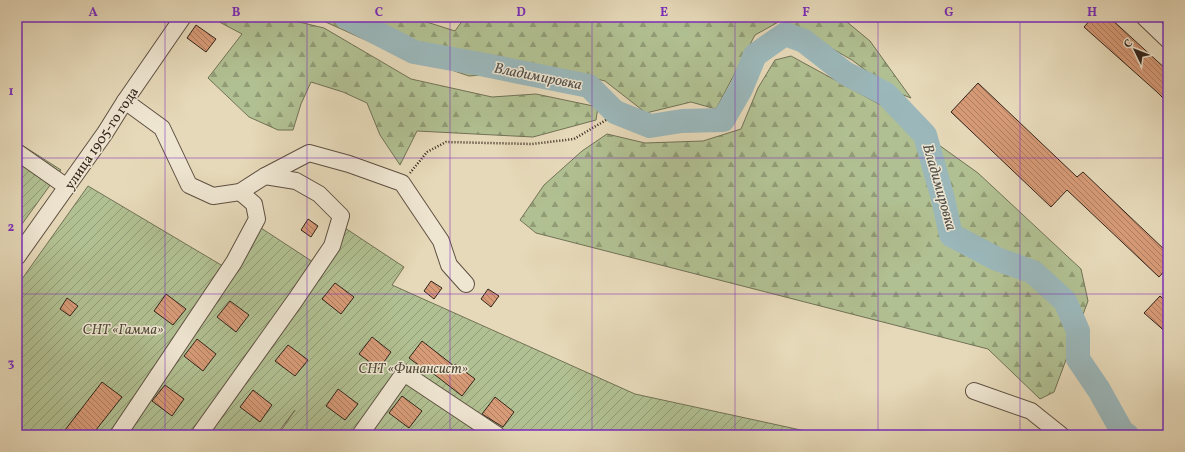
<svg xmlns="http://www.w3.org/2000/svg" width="1185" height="452" viewBox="0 0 1185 452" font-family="Vollkorn,serif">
	<defs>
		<pattern id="forest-firs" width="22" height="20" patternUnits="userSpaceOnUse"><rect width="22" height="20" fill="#b1c092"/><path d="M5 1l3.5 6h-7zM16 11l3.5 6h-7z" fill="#919c76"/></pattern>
		<pattern id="garden-furrows" width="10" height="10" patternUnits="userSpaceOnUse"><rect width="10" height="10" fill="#b1c092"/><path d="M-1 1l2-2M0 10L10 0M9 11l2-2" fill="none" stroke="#919c76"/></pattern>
		<pattern id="building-back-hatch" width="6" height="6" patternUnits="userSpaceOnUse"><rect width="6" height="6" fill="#d79b77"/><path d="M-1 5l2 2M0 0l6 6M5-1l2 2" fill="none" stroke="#af7e61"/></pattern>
	</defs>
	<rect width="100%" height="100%" fill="#e6d9b9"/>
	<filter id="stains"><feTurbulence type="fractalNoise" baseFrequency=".005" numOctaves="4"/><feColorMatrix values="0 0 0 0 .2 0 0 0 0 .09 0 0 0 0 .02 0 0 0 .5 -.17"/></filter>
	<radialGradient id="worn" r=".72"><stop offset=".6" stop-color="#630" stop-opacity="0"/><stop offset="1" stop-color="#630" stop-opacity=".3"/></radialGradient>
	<g fill="url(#forest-firs)" stroke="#717256">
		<path d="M 210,17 L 278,17 L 324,28 L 411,79 L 492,97 L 536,94 L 598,107 L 596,120 L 533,137 L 417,131 L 400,165 L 380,135 L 367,103 L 343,92 L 311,82 L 301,104 L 293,130 L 278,130 L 249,117 L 208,78 L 242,34 Z"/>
		<path d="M 319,17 L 411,17 L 455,31 L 465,17 L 841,17 L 870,41 L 911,98 L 893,91 L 852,60 L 782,20 L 755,35 L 716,109 L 691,102 L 646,113 L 605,81 L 556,69 L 469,76 L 370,42 L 319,19 Z"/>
		<path d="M 791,56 L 890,110 L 978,173 L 1081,269 L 1088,301 L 1054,392 L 1040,399 L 988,349 L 536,233 L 520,220 L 544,185 L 582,151 L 607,134 L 645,143 L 703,141 L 741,129 L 758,88 L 775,60 Z"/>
	</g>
	<g fill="url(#garden-furrows)" stroke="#717256">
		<path d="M 17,142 L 61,170 L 17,231 Z"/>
		<path d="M 88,186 L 233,272 L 261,228 L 313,262 L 342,226 L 404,267 L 392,285 L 635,394 L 810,432 L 809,435 L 278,435 L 295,410 L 276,435 L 17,435 L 17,286 Z"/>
	</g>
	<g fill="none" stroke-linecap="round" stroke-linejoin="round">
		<path stroke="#9bb7ba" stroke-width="24" d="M 346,17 L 414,52 L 480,64 L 589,86 L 615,112 L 650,126 L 682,121 L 723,120 L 741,89 L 755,55 L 785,34 L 804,41 L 845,73 L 886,94 L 925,135 L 943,199 L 951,235 L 997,259 L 1033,272 L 1065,301 L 1078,331 L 1078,359 L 1099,390 L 1123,433 L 1127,435"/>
	</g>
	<g fill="url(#building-back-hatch)" stroke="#31231a">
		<path d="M 1093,17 L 1109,17 L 1168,71 L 1168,103 L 1157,92 L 1084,27 Z"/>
		<path d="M 196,25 L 216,39 L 206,52 L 187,38 Z"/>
		<path d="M 978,83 L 1077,177 L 1083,172 L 1168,253 L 1168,267 L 1159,277 L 1067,190 L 1051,207 L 951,112 Z"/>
		<path d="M 308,219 L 318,226 L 311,237 L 301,230 Z"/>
		<path d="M 431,281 L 442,288 L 434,299 L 424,291 Z"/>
		<path d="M 335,283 L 354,297 L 341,314 L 322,299 Z"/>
		<path d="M 488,289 L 499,296 L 491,307 L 481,299 Z"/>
		<path d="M 166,294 L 186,309 L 173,325 L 154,311 Z"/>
		<path d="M 1160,296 L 1168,303 L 1168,334 L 1144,313 Z"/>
		<path d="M 67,298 L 78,306 L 70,316 L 60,309 Z"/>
		<path d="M 230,301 L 249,315 L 236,332 L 217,317 Z"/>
		<path d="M 372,337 L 391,352 L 379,369 L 359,354 Z"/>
		<path d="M 197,339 L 216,354 L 203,371 L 184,356 Z"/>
		<path d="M 422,341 L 454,366 L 455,364 L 475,379 L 462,396 L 430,371 L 429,373 L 409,358 Z"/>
		<path d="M 288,345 L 308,360 L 295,376 L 275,361 Z"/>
		<path d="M 102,382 L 122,397 L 92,435 L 71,435 L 65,430 Z"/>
		<path d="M 165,385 L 184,399 L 172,416 L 152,401 Z"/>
		<path d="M 338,389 L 358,404 L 345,420 L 326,406 Z"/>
		<path d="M 253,390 L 272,405 L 260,422 L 240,407 Z"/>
		<path d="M 402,396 L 422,411 L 409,428 L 389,413 Z"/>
		<path d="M 495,397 L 514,412 L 503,427 L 482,414 Z"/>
	</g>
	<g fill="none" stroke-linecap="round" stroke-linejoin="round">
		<defs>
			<g id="minor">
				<path d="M 1144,17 L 1168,40"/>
				<path d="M 125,101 L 162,128 L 189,185 L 213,196 L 240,192 L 265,176 L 309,153 L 349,164 L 402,183 L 441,241 L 449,265 L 466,284"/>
				<path d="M 17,152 L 67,187"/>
				<path d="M 17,257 L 105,133 L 125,101 L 183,17"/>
				<path d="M 974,391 L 1031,411 L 1061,435"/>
				<path d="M 118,435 L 234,262 L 257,219 L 254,204 L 240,192"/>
				<path d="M 199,435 L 296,299 L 332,246 L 341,216 L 319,194 L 296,181 L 265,176"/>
				<path d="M 360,435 L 404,373 L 497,435"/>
			</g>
		</defs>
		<use href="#minor" stroke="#5e5042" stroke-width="18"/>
		<path stroke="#31231a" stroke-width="2.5" stroke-dasharray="1 2" stroke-linecap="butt" d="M 410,173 L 427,152 L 446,142 L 532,144 L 574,139 L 606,120"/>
		<use href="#minor" stroke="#efe6d2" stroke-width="16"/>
	</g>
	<path fill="none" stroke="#7b2cbf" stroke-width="1" stroke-opacity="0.55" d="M 165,17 L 165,435M 307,17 L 307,435M 450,17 L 450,435M 592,17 L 592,435M 735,17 L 735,435M 878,17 L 878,435M 1020,17 L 1020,435M 17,158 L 1168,158M 17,294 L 1168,294"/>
	<g text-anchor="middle" stroke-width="3" stroke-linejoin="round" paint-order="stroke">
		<g font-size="14" fill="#31231a" stroke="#efe6d2">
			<text transform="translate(101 138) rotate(-56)" y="5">улица 1905-го года</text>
		</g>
		<g font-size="14" font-style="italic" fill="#514a38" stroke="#efe6d2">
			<text x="123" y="334">СНТ «Гамма»</text>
			<text x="413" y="373">СНТ «Финансист»</text>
		</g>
		<g font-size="15" font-style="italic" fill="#514f4a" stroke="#efe6d2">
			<text transform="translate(538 76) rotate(11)" y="5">Владимировка</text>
			<text transform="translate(940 187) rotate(74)" y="5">Владимировка</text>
		</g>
	</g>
	<rect width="1185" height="452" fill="none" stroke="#e6d9b9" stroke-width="44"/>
	<g transform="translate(1135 50) rotate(313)" stroke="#efe6d2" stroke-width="3" paint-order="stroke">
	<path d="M0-3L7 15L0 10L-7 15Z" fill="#31231a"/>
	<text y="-6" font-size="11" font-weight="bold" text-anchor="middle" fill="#31231a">С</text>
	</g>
	<rect x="22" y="22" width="1141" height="408" fill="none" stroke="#7b2cbf" stroke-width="1.5"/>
	<g font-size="13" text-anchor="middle" font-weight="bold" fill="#7b2cbf">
		<text x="93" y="16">A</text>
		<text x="236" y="16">B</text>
		<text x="379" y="16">C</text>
		<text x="521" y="16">D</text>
		<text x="664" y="16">E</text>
		<text x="806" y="16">F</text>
		<text x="949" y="16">G</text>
		<text x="1092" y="16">H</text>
		<text x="11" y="95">1</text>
		<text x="11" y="231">2</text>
		<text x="11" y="367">3</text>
	</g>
	<rect width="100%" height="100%" filter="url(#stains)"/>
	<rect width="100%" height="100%" fill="url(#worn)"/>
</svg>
